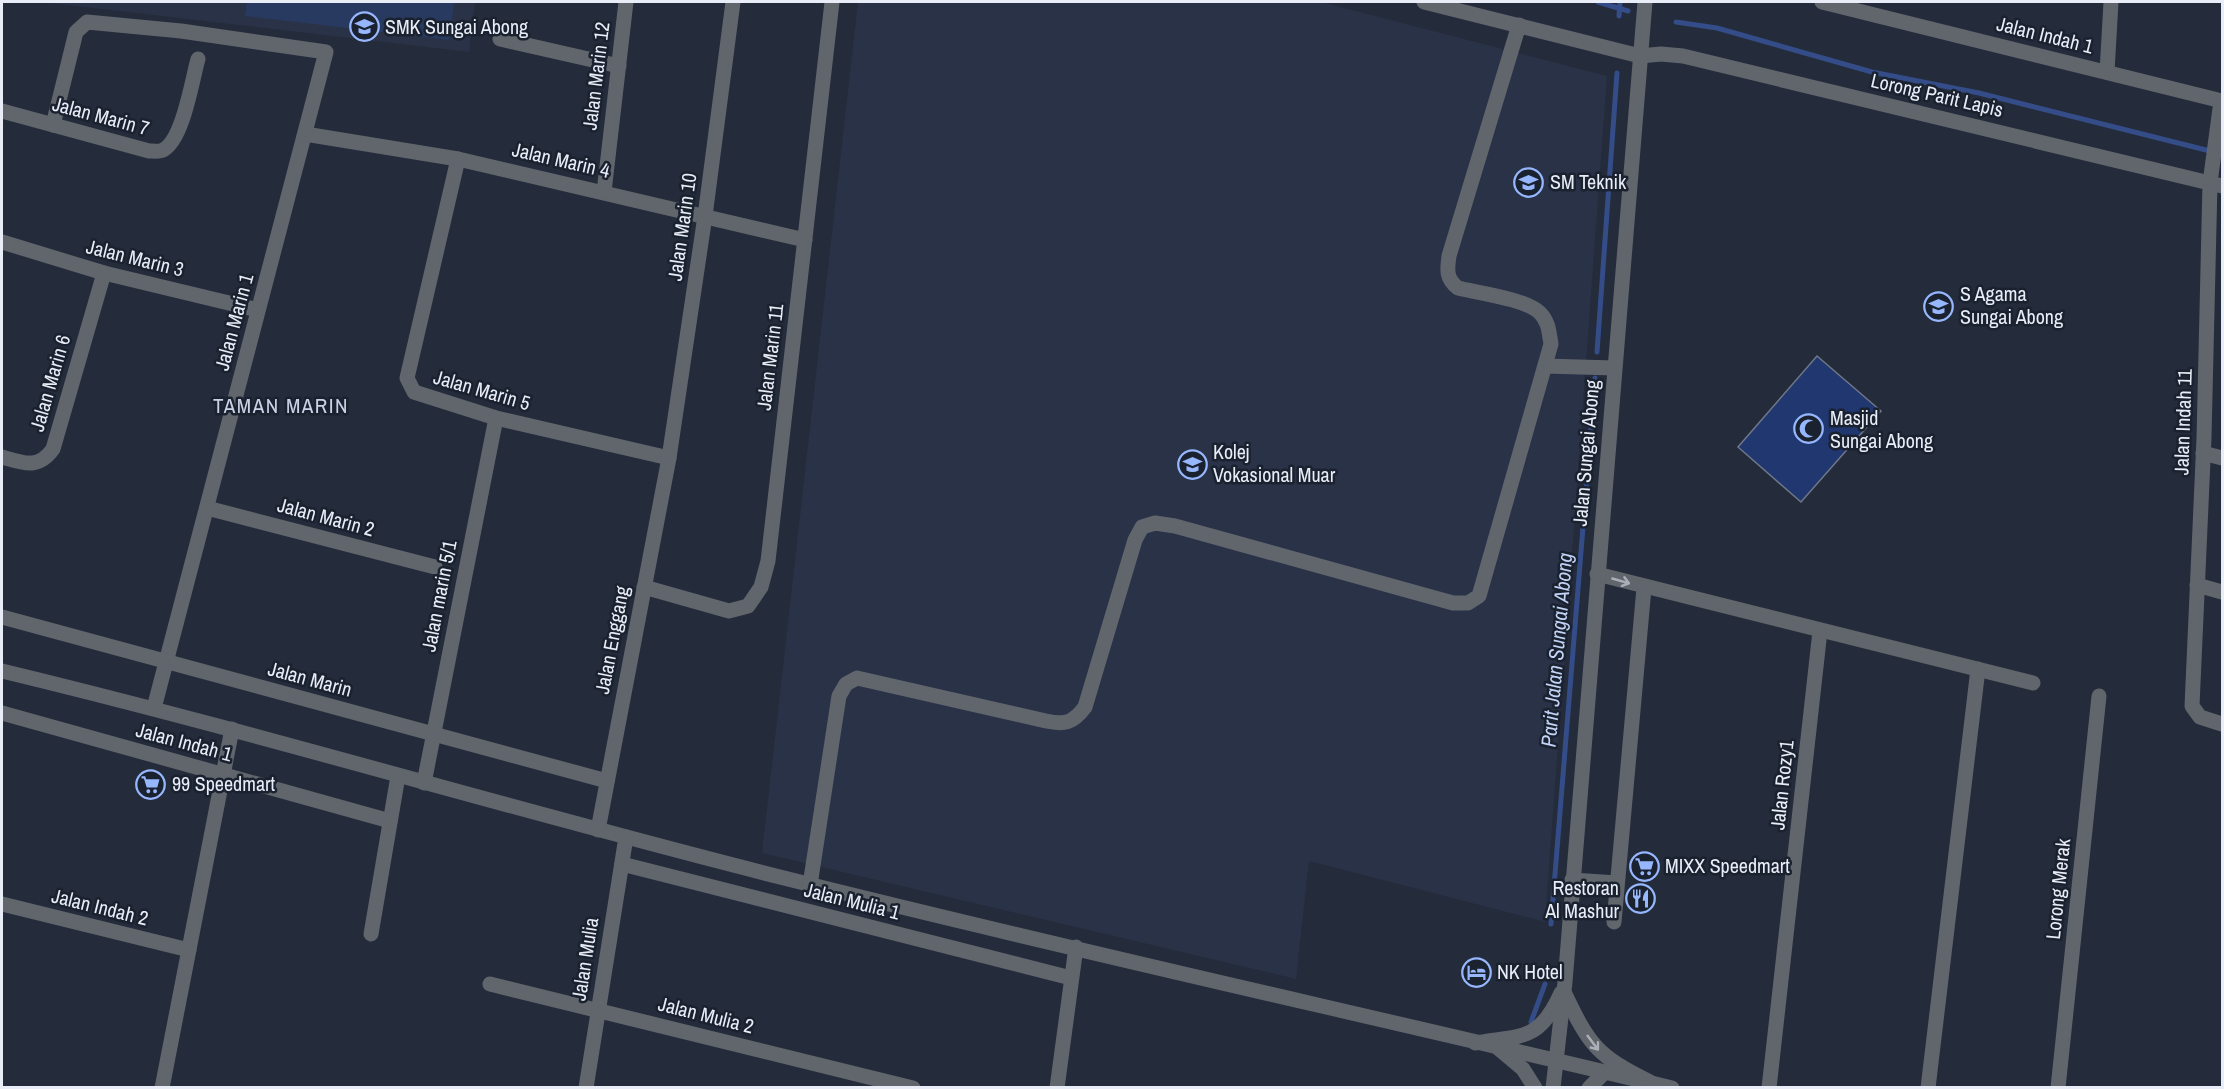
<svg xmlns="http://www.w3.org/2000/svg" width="2224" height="1089" viewBox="0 0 2224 1089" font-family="'Archivo Narrow',sans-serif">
	<rect width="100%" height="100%" fill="#242b3a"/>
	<g fill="#293247">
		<path d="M 42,2 L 475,2 L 469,52 Z"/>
		<path d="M 858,2 L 1321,2 L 1607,76 L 1545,922 L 1309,861 L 1296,979 L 762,853 Z"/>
	</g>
	<path fill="#293a61" d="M 247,2 L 454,2 L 449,40 L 245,16 Z"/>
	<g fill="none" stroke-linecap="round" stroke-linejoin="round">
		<g stroke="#344d88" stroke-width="5">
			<path d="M 1598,2 L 1628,11"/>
			<path d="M 1619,16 L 1620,2"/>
			<path d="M 1676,22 L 1717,28 L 1872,72 L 1979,93 L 2222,154"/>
			<path d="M 1597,352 L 1617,73"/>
			<path d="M 1551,924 L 1595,378"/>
			<path d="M 1531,1022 L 1545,984"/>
		</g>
	</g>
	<path fill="#203770" stroke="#6f7789" stroke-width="1.5" d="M 1817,356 L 1881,411 L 1801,502 L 1738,447 Z"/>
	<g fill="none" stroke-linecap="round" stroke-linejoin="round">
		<g stroke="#61656c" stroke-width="15">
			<path d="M 1822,2 L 2222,101"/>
			<path d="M 500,39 L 619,66"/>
			<path d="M 1640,56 L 1661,54 L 1683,56 L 2222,186"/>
			<path d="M 2107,72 L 2111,2"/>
			<path d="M 2221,101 L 2210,183 L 2204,438 L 2192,706 L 2200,717 L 2222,724"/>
			<path d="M 2,111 L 149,151 C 153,151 160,152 163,150 C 183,140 192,80 198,59"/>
			<path d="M 53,125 L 76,32 L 87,22 L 181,31 L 326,52 L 154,708"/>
			<path d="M 305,134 L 458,159 L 805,240"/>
			<path d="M 458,159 L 407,378 L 414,392 L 496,418 L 669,458"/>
			<path d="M 604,192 L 626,2"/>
			<path d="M 2,242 L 104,273 L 258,310"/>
			<path d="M 1545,366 L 1614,368"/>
			<path d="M 2203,453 L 2222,458"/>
			<path d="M 2,457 C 23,463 38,470 53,449 L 104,273"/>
			<path d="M 207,508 L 435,567"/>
			<path d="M 1597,574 L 2033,683"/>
			<path d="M 2197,585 L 2222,592"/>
			<path d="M 644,587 L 729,611 L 748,606 L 761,587 L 768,561 L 832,2"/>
			<path d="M 2,617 L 607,781"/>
			<path d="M 2,671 C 268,735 530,815 796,881 C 1087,954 1380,1018 1672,1088"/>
			<path d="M 2,713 L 390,821"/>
			<path d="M 424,783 L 496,418"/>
			<path d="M 598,830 L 669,458 L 705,216 L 733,2"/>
			<path d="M 622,864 L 1071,978"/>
			<path d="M 1572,880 L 1617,883"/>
			<path d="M 810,885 L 839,696 L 846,684 L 857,678 L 1046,721 C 1065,725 1073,723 1085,707 L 1135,540 L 1142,527 L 1155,523 L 1175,526 L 1453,603 L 1468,603 L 1479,596 L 1551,344 C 1549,333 1549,322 1540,313 C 1526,299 1479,293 1458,288 C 1446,279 1447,270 1449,256 L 1519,25"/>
			<path d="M 2,904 L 189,950"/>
			<path d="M 1614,922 L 1644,588"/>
			<path d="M 371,934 L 398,776"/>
			<path d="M 490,984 L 913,1088"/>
			<path d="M 162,1088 L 232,729"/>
			<path d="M 586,1088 L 626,837"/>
			<path d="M 1057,1088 L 1076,947"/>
			<path d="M 1769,1088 L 1820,631"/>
			<path d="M 1928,1088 L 1978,669"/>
			<path d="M 2058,1088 L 2099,696"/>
		</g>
		<g stroke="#61656c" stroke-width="15">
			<path d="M 1424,2 L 1640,56"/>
			<path d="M 1564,992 C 1589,1045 1597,1056 1650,1082"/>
			<path d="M 1475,1043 C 1522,1035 1539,1042 1561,993"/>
			<path d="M 1498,1048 L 1523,1069 L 1535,1088"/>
			<path d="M 1553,1088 L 1565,982 L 1645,2"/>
			<path d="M 1589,1088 L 1604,1073"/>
		</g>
	</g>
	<defs><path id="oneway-shaft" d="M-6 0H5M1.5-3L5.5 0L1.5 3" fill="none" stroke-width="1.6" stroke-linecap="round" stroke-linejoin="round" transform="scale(1.5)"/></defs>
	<g stroke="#abb0b8">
		<use href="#oneway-shaft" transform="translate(1621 581) rotate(16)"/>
		<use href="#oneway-shaft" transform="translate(1593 1043) rotate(53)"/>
	</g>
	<defs>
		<symbol id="school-ring" viewBox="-11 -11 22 22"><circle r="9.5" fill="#1a212f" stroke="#96b6fd" stroke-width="1.5"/><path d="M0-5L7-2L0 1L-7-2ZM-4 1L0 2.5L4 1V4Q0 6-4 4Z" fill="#96b6fd"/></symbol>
		<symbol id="mosque-ring" viewBox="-11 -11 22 22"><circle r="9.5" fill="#1a212f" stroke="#96b6fd" stroke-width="1.5"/><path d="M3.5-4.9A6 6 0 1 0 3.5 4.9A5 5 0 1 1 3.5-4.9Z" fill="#96b6fd"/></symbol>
		<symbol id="university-ring" viewBox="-11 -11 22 22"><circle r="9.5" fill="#1a212f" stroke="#96b6fd" stroke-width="1.5"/><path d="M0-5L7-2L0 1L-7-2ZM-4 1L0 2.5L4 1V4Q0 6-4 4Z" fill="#96b6fd"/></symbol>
		<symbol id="supermarket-ring" viewBox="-11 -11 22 22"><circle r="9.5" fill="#1a212f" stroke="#96b6fd" stroke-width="1.5"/><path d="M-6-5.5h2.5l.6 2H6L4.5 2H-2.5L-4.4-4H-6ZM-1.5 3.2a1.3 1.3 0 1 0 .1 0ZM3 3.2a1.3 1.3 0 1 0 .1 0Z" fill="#96b6fd"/></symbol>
		<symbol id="restaurant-ring" viewBox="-11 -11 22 22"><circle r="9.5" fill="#1a212f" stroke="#96b6fd" stroke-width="1.5"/><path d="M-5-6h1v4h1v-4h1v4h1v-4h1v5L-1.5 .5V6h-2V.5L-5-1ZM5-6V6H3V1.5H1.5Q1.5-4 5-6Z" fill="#96b6fd"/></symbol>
		<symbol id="hotel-ring" viewBox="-11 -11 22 22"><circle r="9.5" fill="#1a212f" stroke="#96b6fd" stroke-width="1.5"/><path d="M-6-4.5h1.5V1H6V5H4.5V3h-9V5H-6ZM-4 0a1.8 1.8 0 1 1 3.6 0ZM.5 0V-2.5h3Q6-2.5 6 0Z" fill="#96b6fd"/></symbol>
	</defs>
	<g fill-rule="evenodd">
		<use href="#school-ring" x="348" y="10" width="33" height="33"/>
		<use href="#school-ring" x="1512" y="166" width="33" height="33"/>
		<use href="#school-ring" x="1922" y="290" width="33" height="33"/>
		<use href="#mosque-ring" x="1792" y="412" width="33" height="33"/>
		<use href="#university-ring" x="1176" y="448" width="33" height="33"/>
		<use href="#supermarket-ring" x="134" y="768" width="33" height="33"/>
		<use href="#supermarket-ring" x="1628" y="850" width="33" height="33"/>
		<use href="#restaurant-ring" x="1624" y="882" width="33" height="33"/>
		<use href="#hotel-ring" x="1460" y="956" width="33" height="33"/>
	</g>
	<g text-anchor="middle" stroke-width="5" stroke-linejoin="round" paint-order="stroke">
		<g font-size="20" fill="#e8edf7" stroke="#1a212f" text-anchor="start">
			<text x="385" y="34">SMK Sungai Abong</text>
			<text x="1550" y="189">SM Teknik</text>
			<text x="1960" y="301">S Agama<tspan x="1960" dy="23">Sungai Abong</tspan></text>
			<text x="1830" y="425">Masjid<tspan x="1830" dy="23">Sungai Abong</tspan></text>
			<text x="1213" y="459">Kolej<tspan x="1213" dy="23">Vokasional Muar</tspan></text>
			<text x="172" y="791">99 Speedmart</text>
			<text x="1665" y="873">MIXX Speedmart</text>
			<text x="1619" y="895" text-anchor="end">Restoran<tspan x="1619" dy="23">Al Mashur</tspan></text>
			<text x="1497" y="979">NK Hotel</text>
		</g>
		<g font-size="20" fill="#e8edf7" stroke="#1a212f">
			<text transform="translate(2045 35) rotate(14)" y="7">Jalan Indah 1</text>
			<text transform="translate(596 76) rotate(-83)" y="7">Jalan Marin 12</text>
			<text transform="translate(1937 95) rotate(13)" y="7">Lorong Parit Lapis</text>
			<text transform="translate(101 116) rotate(15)" y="7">Jalan Marin 7</text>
			<text transform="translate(561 160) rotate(13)" y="7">Jalan Marin 4</text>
			<text transform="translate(682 227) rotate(-82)" y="7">Jalan Marin 10</text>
			<text transform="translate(135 258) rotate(14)" y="7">Jalan Marin 3</text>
			<text transform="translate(234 322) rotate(-75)" y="7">Jalan Marin 1</text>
			<text transform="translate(770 357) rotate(-83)" y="7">Jalan Marin 11</text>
			<text transform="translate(50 383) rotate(-74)" y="7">Jalan Marin 6</text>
			<text transform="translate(482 390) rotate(16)" y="7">Jalan Marin 5</text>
			<text transform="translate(2183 422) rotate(-88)" y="7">Jalan Indah 11</text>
			<text transform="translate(1586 453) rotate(-85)" y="7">Jalan Sungai Abong</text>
			<text transform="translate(326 517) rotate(15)" y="7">Jalan Marin 2</text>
			<text transform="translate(439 596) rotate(-79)" y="7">Jalan marin 5/1</text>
			<text transform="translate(612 640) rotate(-79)" y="7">Jalan Enggang</text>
			<text transform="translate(310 679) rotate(15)" y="7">Jalan Marin</text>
			<text transform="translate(184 742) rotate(15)" y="7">Jalan Indah 1</text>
			<text transform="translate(1782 785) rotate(-84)" y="7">Jalan Rozy1</text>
			<text transform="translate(2058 889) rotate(-84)" y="7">Lorong Merak</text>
			<text transform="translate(852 901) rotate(14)" y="7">Jalan Mulia 1</text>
			<text transform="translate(100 907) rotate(14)" y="7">Jalan Indah 2</text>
			<text transform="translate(585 959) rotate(-81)" y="7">Jalan Mulia</text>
			<text transform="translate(706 1015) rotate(14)" y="7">Jalan Mulia 2</text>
		</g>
		<g font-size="21" letter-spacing="1.5" fill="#cad3e6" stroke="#1a212f">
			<text x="281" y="413">TAMAN MARIN</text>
		</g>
		<g font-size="21" font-style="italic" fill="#c2d3f6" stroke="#1a212f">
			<text transform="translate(1557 650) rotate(-85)" y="7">Parit Jalan Sungai Abong</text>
		</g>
	</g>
	<rect width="2224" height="1089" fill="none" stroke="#e8edf7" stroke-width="6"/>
</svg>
